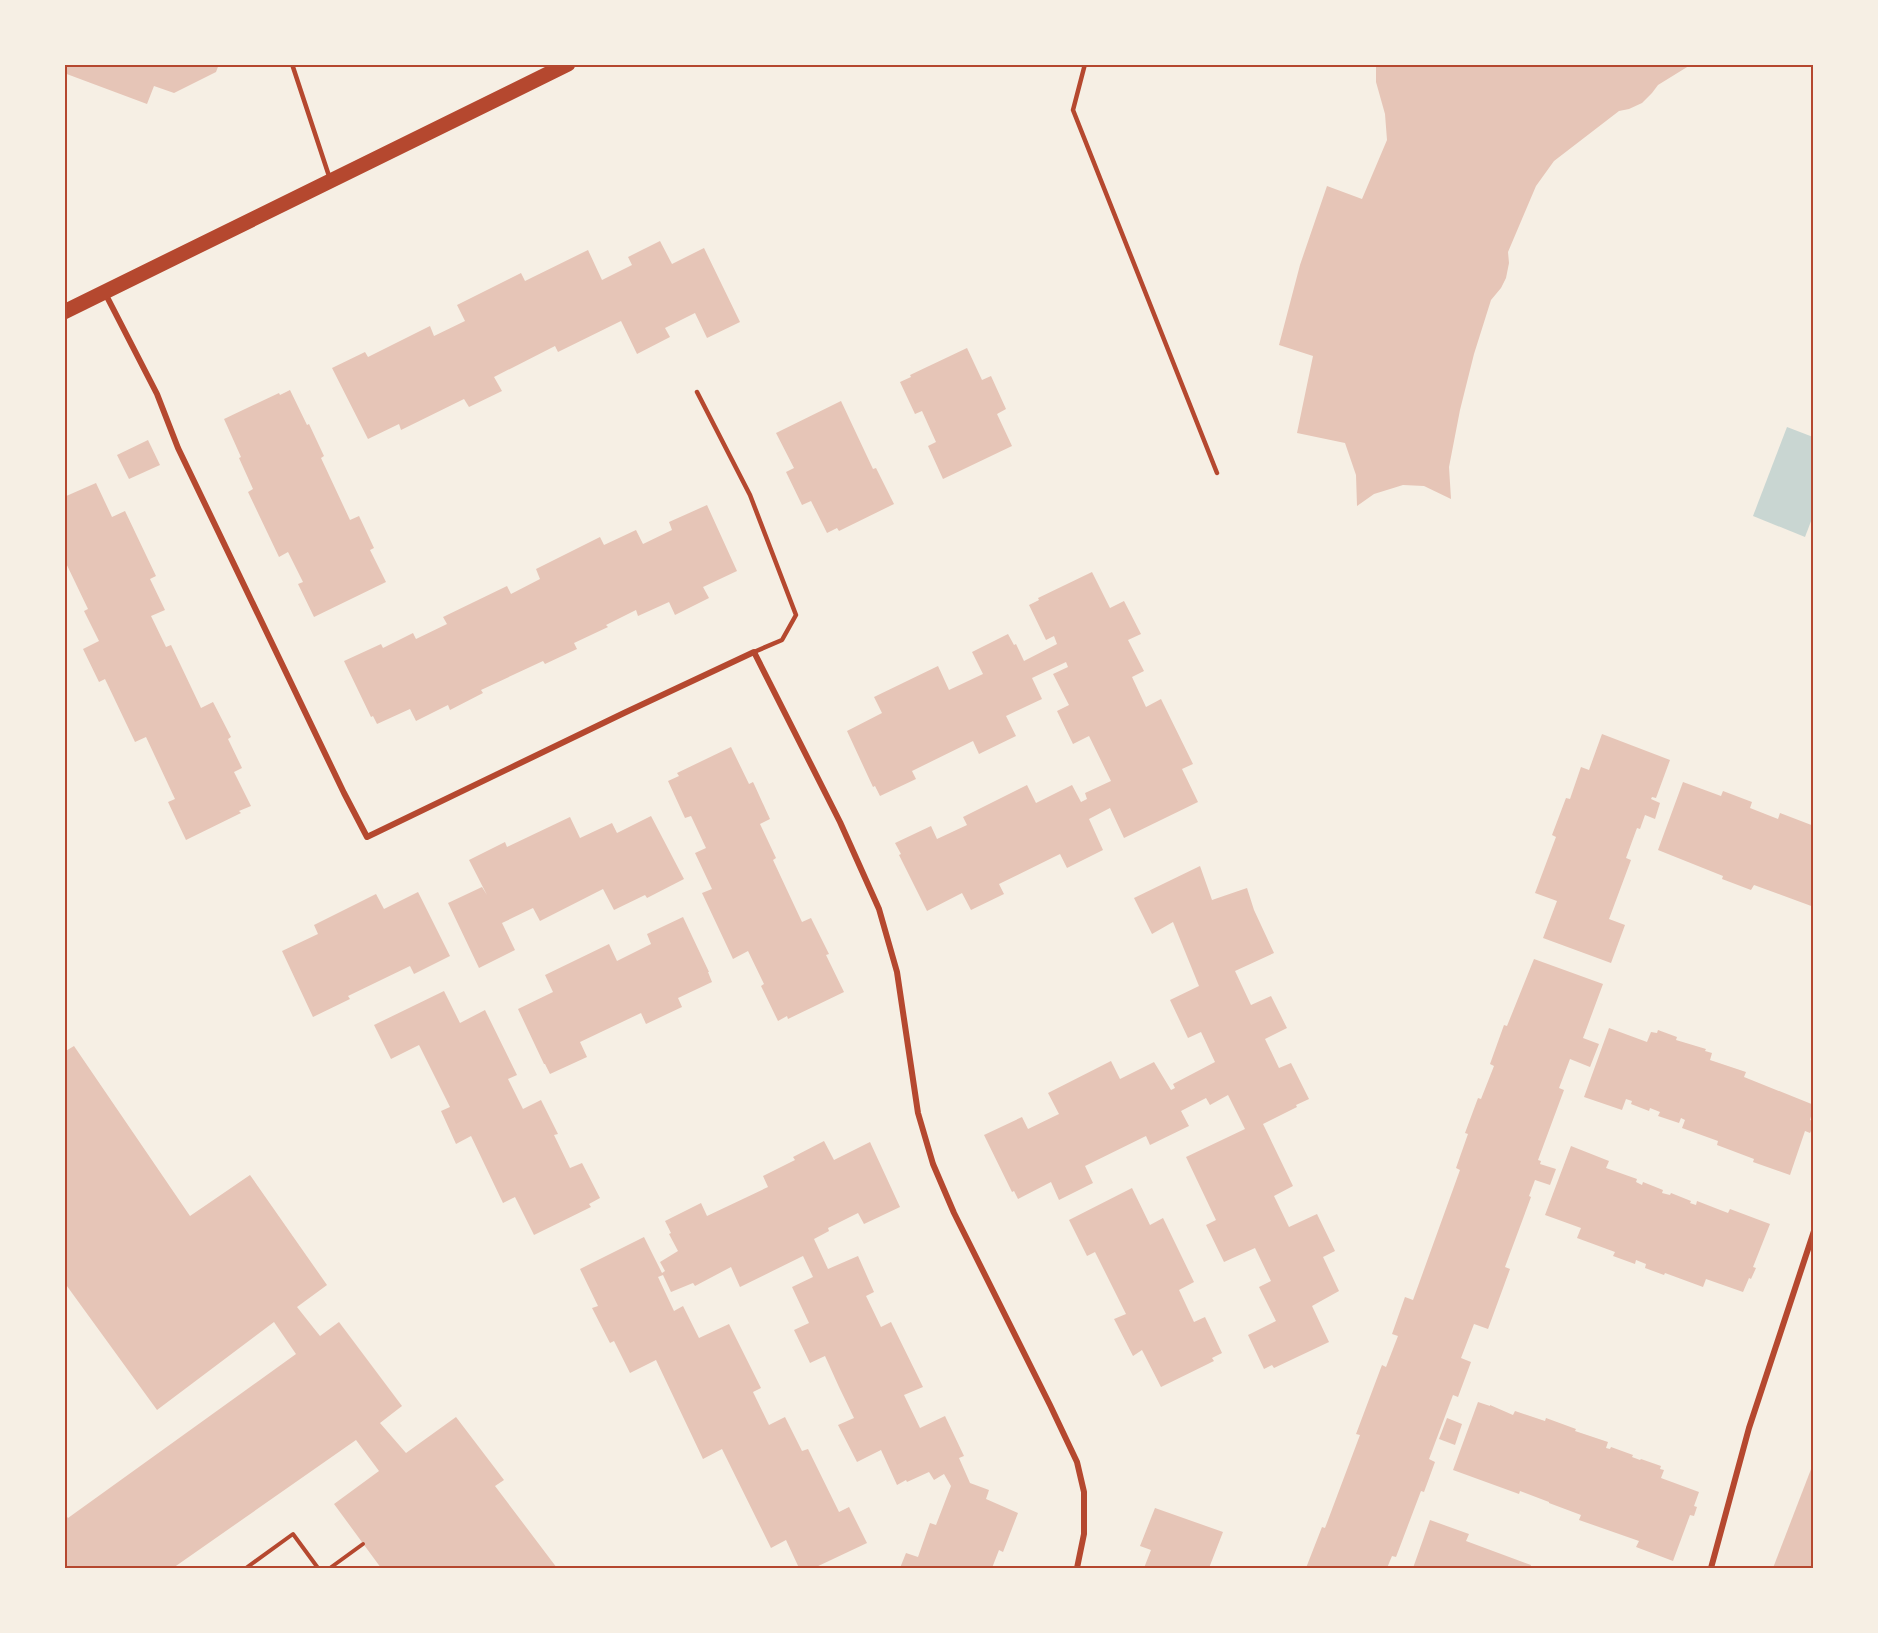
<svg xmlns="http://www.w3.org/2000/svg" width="1878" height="1633" viewBox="0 0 1878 1633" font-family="'Asap Condensed',sans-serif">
	<rect width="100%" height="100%" fill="#f6efe4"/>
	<path fill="#c9d6d2" d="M 1787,427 L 1813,437 L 1813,516 L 1805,537 L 1753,516 Z"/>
	<g fill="#e6c5b7">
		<path d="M 64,64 L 219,64 L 216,72 L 174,93 L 154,86 L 147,104 L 64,73 Z"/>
		<path d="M 1376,64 L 1692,64 L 1658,85 L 1652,93 L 1642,103 L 1629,109 L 1619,111 L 1554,161 L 1536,186 L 1508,252 L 1509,263 L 1506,278 L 1501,288 L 1491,300 L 1474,354 L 1460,410 L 1449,467 L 1451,499 L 1424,486 L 1403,485 L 1374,494 L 1357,506 L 1356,475 L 1345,443 L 1297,433 L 1313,356 L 1279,345 L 1300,265 L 1327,186 L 1362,199 L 1387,140 L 1385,114 L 1376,82 Z"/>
		<path d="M 660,241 L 672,264 L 704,248 L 740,322 L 707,338 L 695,313 L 665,328 L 670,337 L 637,354 L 621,321 L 558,352 L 555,346 L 494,377 L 502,391 L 469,407 L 464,399 L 401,430 L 399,424 L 368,439 L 332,368 L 365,352 L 368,357 L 430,326 L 434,336 L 465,321 L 457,305 L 521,273 L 525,281 L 588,250 L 602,280 L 632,265 L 628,257 Z"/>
		<path d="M 967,348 L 982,380 L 991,376 L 1006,409 L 997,414 L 1012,446 L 943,479 L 928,446 L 936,442 L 922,411 L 915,414 L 900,382 L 911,377 L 910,375 Z"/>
		<path d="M 290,390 L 307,425 L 309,424 L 324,456 L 321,458 L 350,520 L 359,516 L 374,548 L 370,550 L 386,582 L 314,617 L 298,584 L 303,582 L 288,552 L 279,557 L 248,492 L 253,489 L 239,458 L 241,457 L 224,419 L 279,393 L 280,395 Z"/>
		<path d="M 841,401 L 873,469 L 876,468 L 894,504 L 839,531 L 837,528 L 827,533 L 811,501 L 802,505 L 786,472 L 794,468 L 776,433 Z"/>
		<path d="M 148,440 L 160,465 L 129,479 L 117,455 Z"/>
		<path d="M 96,483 L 112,517 L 125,511 L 156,576 L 150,579 L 165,610 L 151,616 L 166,647 L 171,645 L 201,708 L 213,702 L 231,737 L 228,739 L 242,768 L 234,772 L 251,806 L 239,811 L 241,813 L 186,840 L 168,802 L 175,799 L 146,737 L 135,742 L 105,679 L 99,682 L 83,649 L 99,641 L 84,611 L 88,609 L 64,559 L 64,497 Z"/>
		<path d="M 707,505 L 737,571 L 703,587 L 709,598 L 675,615 L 669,602 L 638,616 L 636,610 L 606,625 L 608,627 L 574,643 L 577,649 L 545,664 L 543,661 L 481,690 L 483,693 L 450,710 L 448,705 L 416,721 L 410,709 L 377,724 L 373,716 L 371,717 L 344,661 L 381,644 L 383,648 L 413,633 L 416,639 L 447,624 L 443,617 L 507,586 L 511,594 L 540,579 L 536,569 L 600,537 L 604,545 L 636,530 L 643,544 L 672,530 L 669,522 Z"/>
		<path d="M 1092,572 L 1110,608 L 1124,601 L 1141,634 L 1128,640 L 1144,671 L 1132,677 L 1146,707 L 1161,699 L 1193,764 L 1182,769 L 1198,802 L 1124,838 L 1110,808 L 1089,819 L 1103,850 L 1067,868 L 1060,854 L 999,884 L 1004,894 L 971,910 L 962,893 L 927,911 L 899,855 L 901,854 L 895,843 L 931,826 L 937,839 L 967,825 L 963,817 L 1027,785 L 1036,803 L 1072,785 L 1081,802 L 1087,799 L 1085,793 L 1111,781 L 1089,736 L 1073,744 L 1057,711 L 1069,705 L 1053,674 L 1068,667 L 1066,662 L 1032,678 L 1042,699 L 1006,716 L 1016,736 L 979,754 L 973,741 L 912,771 L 916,779 L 880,796 L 875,786 L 873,787 L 847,731 L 882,713 L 874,697 L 938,666 L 949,690 L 983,674 L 972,652 L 1008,634 L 1014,645 L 1016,644 L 1024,661 L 1057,644 L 1054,636 L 1046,640 L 1029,605 L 1039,600 L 1038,598 Z"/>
		<path d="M 1602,734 L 1670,760 L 1656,798 L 1652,797 L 1651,799 L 1660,803 L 1655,819 L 1645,815 L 1640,829 L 1637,828 L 1626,858 L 1631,860 L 1609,919 L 1625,925 L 1611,963 L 1543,938 L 1557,901 L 1535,893 L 1556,837 L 1552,835 L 1566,798 L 1570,799 L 1581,767 L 1589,770 Z"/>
		<path d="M 731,747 L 749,784 L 753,782 L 754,784 L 770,819 L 760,824 L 776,858 L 773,860 L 787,890 L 802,922 L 811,918 L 829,954 L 826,955 L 844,992 L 788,1019 L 787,1016 L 778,1021 L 761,986 L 764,984 L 748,951 L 733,959 L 702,893 L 712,889 L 695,853 L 706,848 L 691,816 L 685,818 L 668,781 L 679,776 L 677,773 Z"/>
		<path d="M 1683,782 L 1721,796 L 1723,791 L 1752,802 L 1750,808 L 1778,819 L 1780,813 L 1814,826 L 1814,907 L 1754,885 L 1751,890 L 1722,879 L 1723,876 L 1658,850 Z"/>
		<path d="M 651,816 L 684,879 L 647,898 L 645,895 L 614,910 L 603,889 L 540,921 L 533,908 L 502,923 L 515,950 L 479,968 L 448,903 L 482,887 L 487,895 L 469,860 L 505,842 L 507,847 L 570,817 L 580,838 L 612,823 L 617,833 Z"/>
		<path d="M 1200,866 L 1212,900 L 1247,888 L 1254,910 L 1274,953 L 1235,971 L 1251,1005 L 1271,996 L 1287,1028 L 1265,1039 L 1279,1068 L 1291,1063 L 1309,1099 L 1296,1105 L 1297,1107 L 1263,1124 L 1293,1186 L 1274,1196 L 1289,1227 L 1317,1214 L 1335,1251 L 1323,1257 L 1339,1291 L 1312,1306 L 1329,1342 L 1274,1368 L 1272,1365 L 1264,1369 L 1248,1335 L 1276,1321 L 1259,1287 L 1271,1281 L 1255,1248 L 1224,1262 L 1206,1225 L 1216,1220 L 1186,1157 L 1245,1129 L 1228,1095 L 1210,1105 L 1206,1098 L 1181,1111 L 1189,1126 L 1150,1145 L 1146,1136 L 1085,1166 L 1093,1183 L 1059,1200 L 1051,1182 L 1018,1199 L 1014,1191 L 1012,1192 L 984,1135 L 1022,1117 L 1028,1129 L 1059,1114 L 1048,1093 L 1111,1061 L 1120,1079 L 1154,1062 L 1171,1090 L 1175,1088 L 1173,1084 L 1215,1062 L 1201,1032 L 1188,1038 L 1170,1000 L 1199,986 L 1173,922 L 1152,934 L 1134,898 Z"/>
		<path d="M 418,892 L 450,956 L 414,974 L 410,966 L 348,996 L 350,999 L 313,1017 L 282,951 L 318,934 L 314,925 L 376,894 L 384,909 Z"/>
		<path d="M 683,917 L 709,972 L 708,972 L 712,982 L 678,998 L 682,1007 L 646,1024 L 641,1013 L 580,1042 L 587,1057 L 550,1074 L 545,1064 L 544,1064 L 518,1009 L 553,992 L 545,975 L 609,944 L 617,961 L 651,944 L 647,934 Z"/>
		<path d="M 1534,959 L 1603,984 L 1583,1038 L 1599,1044 L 1590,1067 L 1570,1059 L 1559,1088 L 1564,1090 L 1538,1160 L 1541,1161 L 1540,1164 L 1556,1169 L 1550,1185 L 1535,1180 L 1529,1196 L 1531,1197 L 1505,1267 L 1510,1269 L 1488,1329 L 1474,1324 L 1461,1358 L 1471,1362 L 1458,1397 L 1453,1395 L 1429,1459 L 1435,1462 L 1424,1492 L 1421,1491 L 1396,1557 L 1392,1556 L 1387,1568 L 1306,1568 L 1322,1527 L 1325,1528 L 1360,1435 L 1356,1434 L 1382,1365 L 1386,1367 L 1398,1336 L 1392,1334 L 1405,1297 L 1413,1300 L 1460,1170 L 1456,1168 L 1468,1134 L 1465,1133 L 1478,1098 L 1481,1099 L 1494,1066 L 1490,1064 L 1504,1025 L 1507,1026 Z"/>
		<path d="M 444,991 L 460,1023 L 485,1010 L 517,1075 L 508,1079 L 523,1109 L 541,1100 L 558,1134 L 554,1135 L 570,1168 L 582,1163 L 600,1198 L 589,1204 L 591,1207 L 534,1235 L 515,1197 L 503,1203 L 471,1136 L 456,1144 L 441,1111 L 450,1107 L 419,1045 L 391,1059 L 374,1025 Z"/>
		<path d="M 1609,1028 L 1647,1042 L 1651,1032 L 1657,1033 L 1658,1030 L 1677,1037 L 1676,1040 L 1706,1049 L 1705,1051 L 1712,1053 L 1710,1060 L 1746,1072 L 1744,1077 L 1814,1105 L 1810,1120 L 1814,1121 L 1814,1125 L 1810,1133 L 1805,1131 L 1790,1175 L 1753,1162 L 1754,1159 L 1717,1145 L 1718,1141 L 1682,1128 L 1685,1120 L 1681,1118 L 1679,1123 L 1658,1116 L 1660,1112 L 1650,1108 L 1649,1111 L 1631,1104 L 1632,1101 L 1626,1099 L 1622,1110 L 1584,1097 Z"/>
		<path d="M 74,1046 L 190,1216 L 250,1175 L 327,1285 L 297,1307 L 320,1336 L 339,1322 L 402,1406 L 380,1423 L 406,1453 L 456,1417 L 504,1480 L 495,1486 L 557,1568 L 381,1568 L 334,1504 L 379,1471 L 356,1440 L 173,1568 L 64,1568 L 64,1513 L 68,1518 L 296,1354 L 274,1322 L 157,1410 L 64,1282 L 64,1052 Z"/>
		<path d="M 824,1141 L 834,1160 L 870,1142 L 900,1207 L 864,1224 L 858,1213 L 828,1228 L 829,1231 L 814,1239 L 828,1269 L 858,1256 L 874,1292 L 866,1296 L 881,1327 L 891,1322 L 923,1387 L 904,1395 L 920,1428 L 945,1416 L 964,1456 L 959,1458 L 970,1483 L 989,1490 L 986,1499 L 1018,1513 L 1003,1552 L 999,1550 L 992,1568 L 900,1568 L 906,1553 L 918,1557 L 930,1523 L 936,1525 L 951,1486 L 944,1474 L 934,1480 L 929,1472 L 907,1482 L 906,1480 L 897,1485 L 881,1450 L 857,1462 L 838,1425 L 854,1418 L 839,1387 L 825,1356 L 810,1363 L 794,1330 L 809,1323 L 792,1287 L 813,1277 L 803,1256 L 740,1287 L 731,1267 L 695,1286 L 693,1283 L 671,1292 L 663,1275 L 658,1277 L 674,1311 L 683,1306 L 699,1338 L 729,1324 L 761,1388 L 753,1392 L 769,1425 L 785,1417 L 802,1451 L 808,1449 L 839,1512 L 849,1507 L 867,1543 L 814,1568 L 799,1568 L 786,1540 L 771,1548 L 722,1449 L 703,1459 L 656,1360 L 630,1373 L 614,1341 L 610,1343 L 592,1308 L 598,1306 L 580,1269 L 644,1237 L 662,1273 L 665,1271 L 660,1262 L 678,1251 L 669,1234 L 671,1233 L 665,1221 L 701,1203 L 707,1216 L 768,1187 L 763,1176 L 795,1160 L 793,1157 Z"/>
		<path d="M 1571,1146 L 1609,1161 L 1606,1168 L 1637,1179 L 1636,1182 L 1642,1185 L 1643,1182 L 1663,1190 L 1662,1193 L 1670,1195 L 1671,1193 L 1691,1201 L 1690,1203 L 1696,1205 L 1697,1201 L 1728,1213 L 1730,1209 L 1770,1224 L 1753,1267 L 1756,1268 L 1751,1279 L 1749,1278 L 1743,1292 L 1706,1279 L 1703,1287 L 1665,1273 L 1664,1275 L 1645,1268 L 1646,1264 L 1636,1260 L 1635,1264 L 1613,1256 L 1615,1252 L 1577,1238 L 1581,1228 L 1545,1215 Z"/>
		<path d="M 1132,1188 L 1150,1225 L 1163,1218 L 1194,1282 L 1179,1290 L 1194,1322 L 1205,1317 L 1222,1353 L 1212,1358 L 1214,1361 L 1161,1387 L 1142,1350 L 1133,1356 L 1114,1319 L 1126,1314 L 1095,1252 L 1087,1256 L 1069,1220 Z"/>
		<path d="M 1478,1402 L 1490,1406 L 1490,1405 L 1513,1415 L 1515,1411 L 1545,1421 L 1546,1418 L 1576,1429 L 1575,1431 L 1608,1442 L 1606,1448 L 1610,1449 L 1611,1447 L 1633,1455 L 1632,1457 L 1640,1460 L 1641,1459 L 1661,1466 L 1660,1469 L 1664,1470 L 1661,1478 L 1699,1492 L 1694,1506 L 1697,1507 L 1694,1516 L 1690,1515 L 1673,1561 L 1636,1547 L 1639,1541 L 1579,1520 L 1581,1515 L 1549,1503 L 1549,1502 L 1520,1491 L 1519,1494 L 1453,1470 Z"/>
		<path d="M 1447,1418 L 1462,1424 L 1455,1445 L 1439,1439 Z"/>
		<path d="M 1813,1464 L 1814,1568 L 1773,1568 Z"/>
		<path d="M 1155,1508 L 1223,1532 L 1209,1568 L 1144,1568 L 1151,1550 L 1140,1546 Z"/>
		<path d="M 1430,1520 L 1469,1534 L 1466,1541 L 1531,1565 L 1530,1568 L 1413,1568 Z"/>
	</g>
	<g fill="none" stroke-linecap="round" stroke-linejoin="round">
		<g stroke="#b5482f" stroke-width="4">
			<path d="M 246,1568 L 293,1534 L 318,1568"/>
			<path d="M 330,1568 L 363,1544"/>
		</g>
		<g stroke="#b5482f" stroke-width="4.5">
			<path d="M 292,64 L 330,179"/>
			<path d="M 1085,64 L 1073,110 L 1217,473"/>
			<path d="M 697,392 L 750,495 L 796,615 L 782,640 L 754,652"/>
		</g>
		<g stroke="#b5482f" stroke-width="6">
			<path d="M 105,293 L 157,394 L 178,448 L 344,793 L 367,837 L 624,713 L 754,652 L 840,822 L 879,909 L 897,972 L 918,1113 L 933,1164 L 954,1213 L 1050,1405 L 1077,1462 L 1084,1492 L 1084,1534 L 1077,1568"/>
			<path d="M 1711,1568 L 1749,1428 L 1814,1231"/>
		</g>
		<path stroke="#b5482f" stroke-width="15" d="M 64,312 L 568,64"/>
	</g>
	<rect width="1878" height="1633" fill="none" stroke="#f6efe4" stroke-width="132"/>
	<rect x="66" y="66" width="1746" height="1501" fill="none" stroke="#b5482f" stroke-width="2"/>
</svg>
